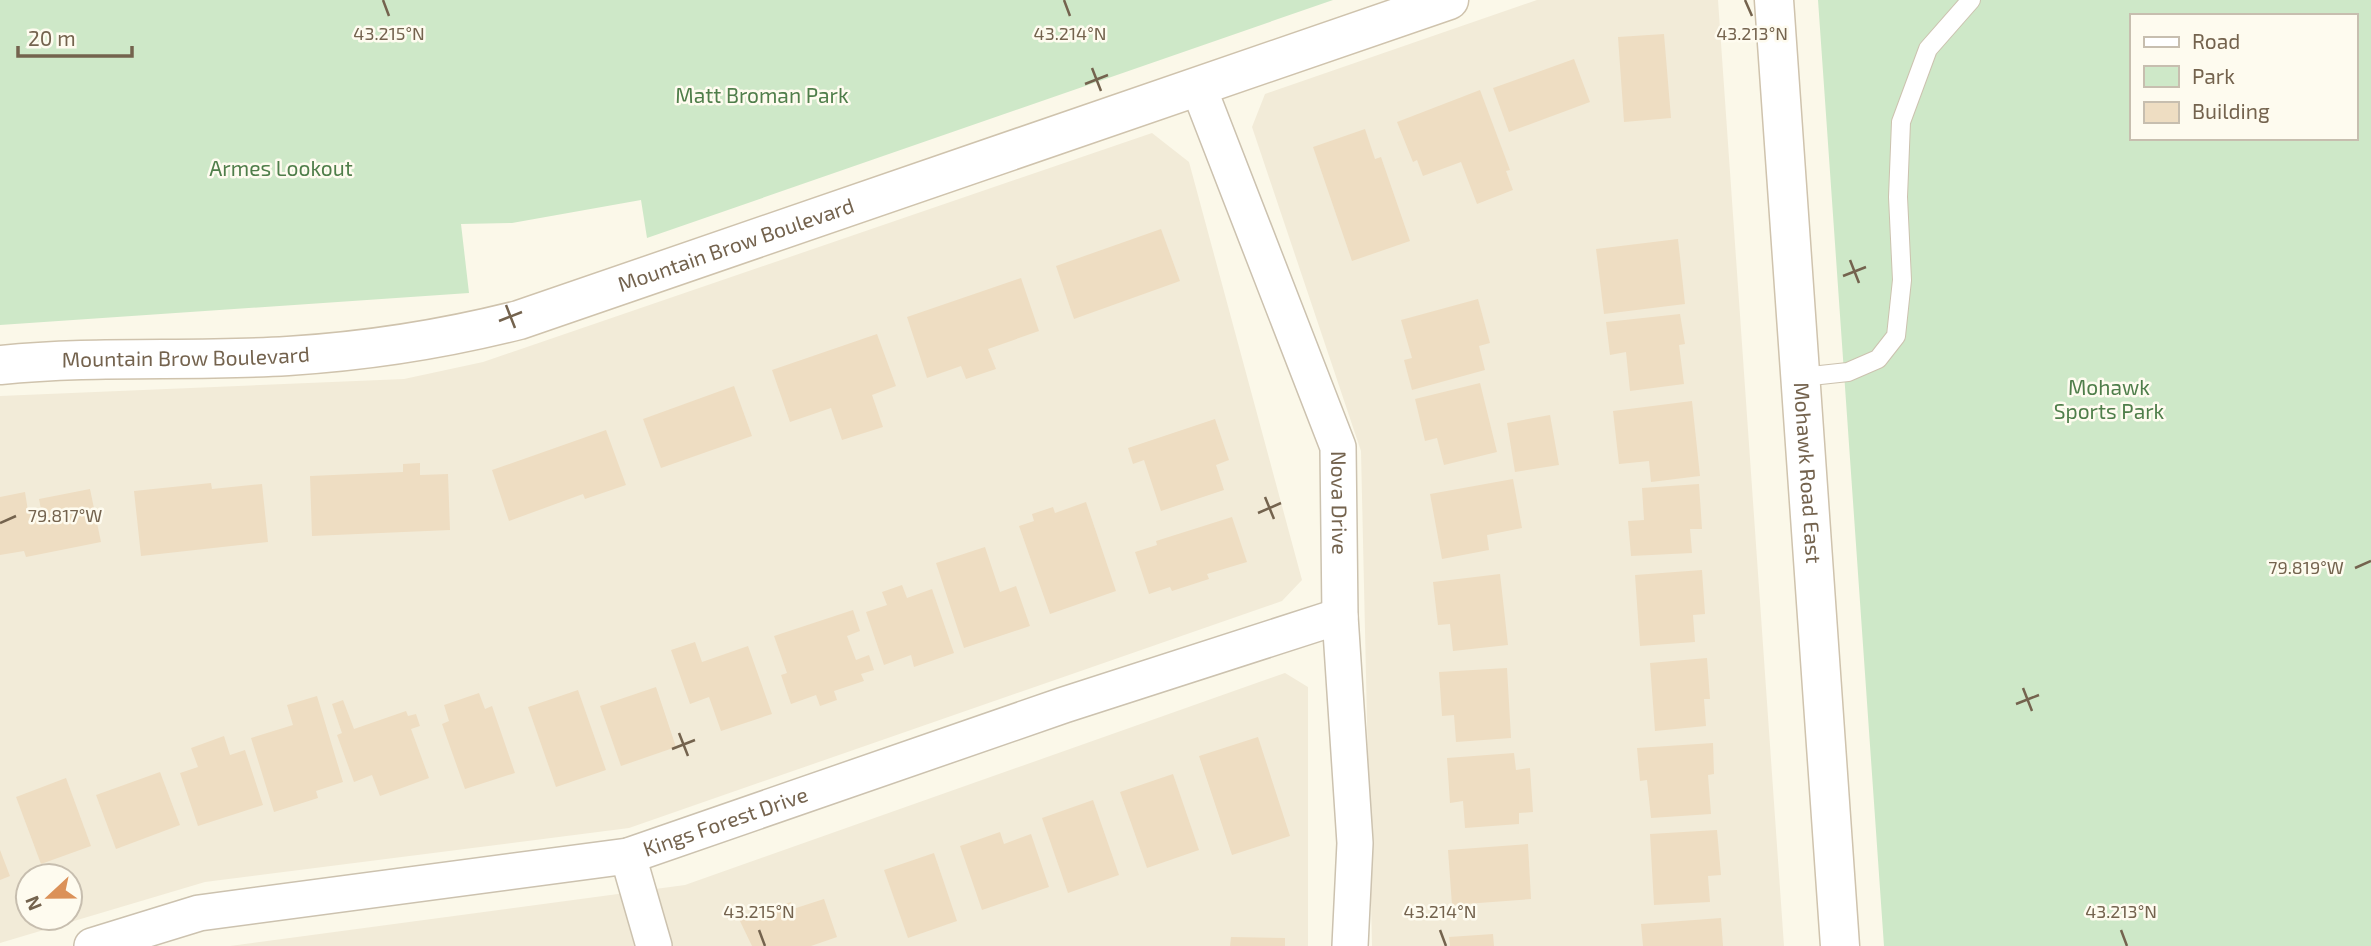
<svg xmlns="http://www.w3.org/2000/svg" width="2371" height="946" viewBox="0 0 2371 946" font-family="'Exo 2',sans-serif">
	<rect width="100%" height="100%" fill="#fbf8e9"/>
	<g fill="#f2ebd8" fill-rule="evenodd">
		<path d="M 1537,0 L 1718,0 L 1784,946 L 1372,946 L 1361,451 L 1252,127 L 1265,94 Z"/>
		<path d="M 1152,133 L 1189,162 L 1302,580 L 1282,601 L 629,828 L 205,882 L 0,943 L 0,396 L 404,379 L 483,362 ZM 28,876 L 70,876 L 70,918 L 28,918 Z"/>
		<path d="M 1285,673 L 1308,687 L 1308,946 L 230,946 L 685,885 Z"/>
	</g>
	<g fill="#cee8c8" fill-rule="evenodd">
		<path d="M 0,0 L 1333,0 L 647,238 L 641,200 L 512,223 L 461,224 L 469,293 L 0,325 Z"/>
		<path d="M 1818,0 L 2371,0 L 2371,946 L 1884,946 ZM 2131,16 L 2355,16 L 2355,138 L 2131,138 Z"/>
	</g>
	<g fill="#eeddc2">
		<path d="M 1664,34 L 1671,118 L 1624,122 L 1618,37 Z"/>
		<path d="M 1574,59 L 1590,102 L 1509,132 L 1493,88 Z"/>
		<path d="M 1480,90 L 1510,170 L 1506,171 L 1513,190 L 1477,204 L 1461,162 L 1423,176 L 1417,160 L 1413,162 L 1397,122 Z"/>
		<path d="M 1365,129 L 1375,159 L 1381,157 L 1410,241 L 1352,261 L 1313,147 Z"/>
		<path d="M 1161,229 L 1180,281 L 1074,319 L 1056,266 Z"/>
		<path d="M 1678,239 L 1685,304 L 1604,314 L 1596,249 Z"/>
		<path d="M 1021,278 L 1039,331 L 988,349 L 996,369 L 966,379 L 961,366 L 927,378 L 907,317 Z"/>
		<path d="M 1478,299 L 1490,343 L 1479,346 L 1485,370 L 1412,390 L 1404,360 L 1412,358 L 1401,320 Z"/>
		<path d="M 1680,314 L 1685,344 L 1679,345 L 1684,384 L 1630,391 L 1626,352 L 1610,355 L 1606,322 Z"/>
		<path d="M 877,334 L 896,386 L 872,395 L 883,427 L 842,440 L 831,408 L 790,422 L 772,370 Z"/>
		<path d="M 1480,383 L 1497,452 L 1444,465 L 1437,438 L 1425,441 L 1415,399 Z"/>
		<path d="M 734,386 L 752,436 L 661,468 L 643,419 Z"/>
		<path d="M 1692,401 L 1700,476 L 1651,482 L 1649,461 L 1619,464 L 1613,411 Z"/>
		<path d="M 1550,415 L 1559,465 L 1515,472 L 1507,423 Z"/>
		<path d="M 1215,419 L 1229,460 L 1216,465 L 1224,490 L 1161,511 L 1144,460 L 1133,464 L 1128,448 Z"/>
		<path d="M 606,430 L 626,485 L 585,499 L 583,494 L 509,521 L 492,470 Z"/>
		<path d="M 420,463 L 420,475 L 448,474 L 450,530 L 312,536 L 310,476 L 403,472 L 403,464 Z"/>
		<path d="M 1513,479 L 1522,528 L 1487,535 L 1489,550 L 1442,559 L 1430,494 Z"/>
		<path d="M 211,483 L 212,489 L 262,484 L 268,542 L 141,556 L 134,491 Z"/>
		<path d="M 1699,484 L 1702,529 L 1690,529 L 1692,553 L 1631,556 L 1628,521 L 1644,520 L 1642,488 Z"/>
		<path d="M 90,489 L 101,542 L 26,557 L 24,551 L 0,555 L 0,497 L 25,492 L 28,511 L 41,509 L 39,499 Z"/>
		<path d="M 1086,502 L 1116,591 L 1050,614 L 1019,526 L 1034,521 L 1032,514 L 1053,507 L 1055,513 Z"/>
		<path d="M 1232,517 L 1247,562 L 1207,574 L 1209,579 L 1172,591 L 1170,587 L 1149,594 L 1135,552 L 1157,545 L 1156,541 Z"/>
		<path d="M 985,547 L 1000,592 L 1016,586 L 1030,626 L 964,648 L 936,563 Z"/>
		<path d="M 1702,570 L 1705,614 L 1693,615 L 1695,642 L 1640,646 L 1635,575 Z"/>
		<path d="M 1500,574 L 1508,645 L 1453,651 L 1450,624 L 1438,625 L 1433,582 Z"/>
		<path d="M 902,585 L 907,598 L 932,589 L 954,653 L 914,667 L 911,655 L 884,665 L 866,612 L 887,605 L 882,592 Z"/>
		<path d="M 853,610 L 860,631 L 847,636 L 856,660 L 869,655 L 874,670 L 861,674 L 864,681 L 834,691 L 837,700 L 820,706 L 816,695 L 791,704 L 781,675 L 787,673 L 774,636 Z"/>
		<path d="M 695,642 L 702,662 L 748,646 L 772,714 L 721,731 L 709,697 L 690,704 L 671,650 Z"/>
		<path d="M 1707,658 L 1710,699 L 1704,699 L 1706,726 L 1655,731 L 1650,663 Z"/>
		<path d="M 1507,668 L 1511,738 L 1456,742 L 1454,715 L 1442,716 L 1439,672 Z"/>
		<path d="M 656,687 L 676,747 L 621,766 L 600,706 Z"/>
		<path d="M 578,690 L 606,770 L 556,787 L 528,707 Z"/>
		<path d="M 479,693 L 485,709 L 492,706 L 515,773 L 465,789 L 442,724 L 449,721 L 444,705 Z"/>
		<path d="M 317,696 L 343,782 L 316,791 L 318,798 L 274,812 L 251,738 L 293,725 L 287,705 Z"/>
		<path d="M 343,700 L 354,729 L 406,711 L 408,716 L 416,714 L 420,726 L 411,729 L 429,778 L 380,796 L 372,775 L 354,782 L 337,735 L 342,733 L 332,704 Z"/>
		<path d="M 224,736 L 230,755 L 245,750 L 263,805 L 198,826 L 180,773 L 198,767 L 191,748 Z"/>
		<path d="M 1258,737 L 1290,836 L 1232,855 L 1199,756 Z"/>
		<path d="M 1713,743 L 1714,774 L 1708,775 L 1711,814 L 1651,818 L 1647,780 L 1640,781 L 1637,748 Z"/>
		<path d="M 1514,753 L 1516,770 L 1530,768 L 1533,812 L 1519,813 L 1519,824 L 1465,828 L 1463,801 L 1450,803 L 1447,758 Z"/>
		<path d="M 160,772 L 180,825 L 116,849 L 96,795 Z"/>
		<path d="M 1173,774 L 1199,850 L 1147,868 L 1120,792 Z"/>
		<path d="M 66,778 L 91,846 L 41,864 L 16,797 Z"/>
		<path d="M 1093,800 L 1119,875 L 1068,893 L 1042,818 Z"/>
		<path d="M 1717,830 L 1721,875 L 1708,876 L 1710,902 L 1654,905 L 1650,834 Z"/>
		<path d="M 1000,832 L 1004,844 L 1031,834 L 1049,887 L 982,910 L 960,846 Z"/>
		<path d="M 1528,844 L 1531,899 L 1452,905 L 1448,850 Z"/>
		<path d="M 0,850 L 10,876 L 0,880 Z"/>
		<path d="M 934,853 L 957,921 L 908,938 L 884,870 Z"/>
		<path d="M 824,899 L 837,937 L 811,946 L 752,946 L 739,919 L 791,902 L 793,909 Z"/>
		<path d="M 1721,918 L 1723,946 L 1643,946 L 1641,924 Z"/>
		<path d="M 1493,934 L 1494,946 L 1450,946 L 1449,937 Z"/>
		<path d="M 1231,937 L 1285,938 L 1285,946 L 1230,946 Z"/>
	</g>
	<g fill="none" stroke-linecap="round" stroke-linejoin="round">
		<defs>
			<path id="lane" d="M 1802,377 L 1848,372 L 1878,359 L 1896,336 L 1902,280 L 1898,197 L 1901,122 L 1928,49 L 1971,0"/>
			<g id="street">
				<path id="s1" d="M 1198,86 L 1338,447 L 1340,616 L 1355,843 L 1350,946"/>
				<path d="M 628,856 L 654,946"/>
				<path id="s2" d="M 92,946 L 199,913 L 628,856 L 1064,705 L 1340,616"/>
			</g>
			<g id="secondary">
				<path id="s3" d="M 1774,0 L 1840,946"/>
				<path id="s4" d="M 0,365 C 95,355 192,362 288,356 C 369,351 440,340 519,320 L 1449,0"/>
			</g>
		</defs>
		<use href="#lane" stroke="#ccc2af" stroke-width="20"/>
		<use href="#street" stroke="#ccc2af" stroke-width="38"/>
		<use href="#secondary" stroke="#cfc3ad" stroke-width="41"/>
		<use href="#lane" stroke="#fff" stroke-width="18"/>
		<use href="#street" stroke="#fff" stroke-width="35"/>
		<use href="#secondary" stroke="#fff" stroke-width="38"/>
	</g>
	<path fill="none" stroke="#74634e" stroke-width="2.5" d="M 383,0 L 389,16M 1064,0 L 1070,16M 1745,0 L 1752,16M 1092,68 L 1101,91M 1085,84 L 1108,75M 1850,260 L 1859,283M 1843,276 L 1866,267M 506,305 L 515,328M 499,321 L 522,312M 1265,497 L 1274,519M 1258,513 L 1281,503M 0,523 L 16,516M 2355,568 L 2371,561M 2023,688 L 2032,711M 2016,704 L 2039,695M 679,733 L 688,756M 672,749 L 695,740M 759,930 L 765,946M 1440,930 L 1446,946M 2121,930 L 2127,946"/>
	<g text-anchor="middle" stroke-width="5" stroke-linejoin="round" paint-order="stroke">
		<g font-size="21" fill="#4f7e4a" stroke="#fefbef">
			<text x="762" y="103">Matt Broman Park</text>
			<text x="281" y="176">Armes Lookout</text>
			<text x="2109" y="395">Mohawk<tspan x="2109" dy="24">Sports Park</tspan></text>
		</g>
		<g font-size="21" fill="#74634e" stroke="#fefbef">
			<text dy="7" stroke="none"><textPath href="#s4" startOffset="752">Mountain Brow Boulevard</textPath></text>
			<text dy="7" stroke="none"><textPath href="#s4" startOffset="186">Mountain Brow Boulevard</textPath></text>
			<text dy="7" stroke="none"><textPath href="#s3" startOffset="474">Mohawk Road East</textPath></text>
			<text dy="7" stroke="none"><textPath href="#s1" startOffset="443">Nova Drive</textPath></text>
			<text dy="7" stroke="none"><textPath href="#s2" startOffset="648">Kings Forest Drive</textPath></text>
		</g>
	</g>
	<g font-size="18" text-anchor="middle" fill="#74634e" stroke="#fefbef" stroke-width="5" stroke-linejoin="round" paint-order="stroke">
		<text x="389" y="40">43.215°N</text>
		<text x="1070" y="40">43.214°N</text>
		<text x="1752" y="40">43.213°N</text>
		<text x="65" y="522">79.817°W</text>
		<text x="2306" y="574">79.819°W</text>
		<text x="759" y="918">43.215°N</text>
		<text x="1440" y="918">43.214°N</text>
		<text x="2121" y="918">43.213°N</text>
	</g>
	<rect x="2130" y="14" width="228" height="126" fill="#fefbef" stroke="#c7beaf" stroke-width="2"/>
	<rect x="2144" y="37" width="35" height="10" fill="#ffffff" stroke="#c7beaf" stroke-width="2"/>
	<text x="2192" y="49" font-size="21" fill="#74634e">Road</text>
	<rect x="2144" y="66" width="35" height="21" fill="#cee8c8" stroke="#c7beaf" stroke-width="2"/>
	<text x="2192" y="84" font-size="21" fill="#74634e">Park</text>
	<rect x="2144" y="102" width="35" height="21" fill="#eeddc2" stroke="#c7beaf" stroke-width="2"/>
	<text x="2192" y="119" font-size="21" fill="#74634e">Building</text>
	<g transform="translate(49 897) rotate(248)"><circle r="33" fill="#fefbef" stroke="#c7beaf" stroke-width="2"/>
	<path d="M0-5L12 26L0 18L-12 26Z" fill="#db9158"/>
	<text y="-10" font-size="19" font-weight="bold" text-anchor="middle" fill="#74634e">N</text>
	</g>
	<path d="M18 46v10h114v-10" fill="none" stroke="#74634e" stroke-width="3.5"/>
	<text x="28" y="46" font-size="21" fill="#74634e" stroke="#fefbef" stroke-width="5" paint-order="stroke">20 m</text>
</svg>
